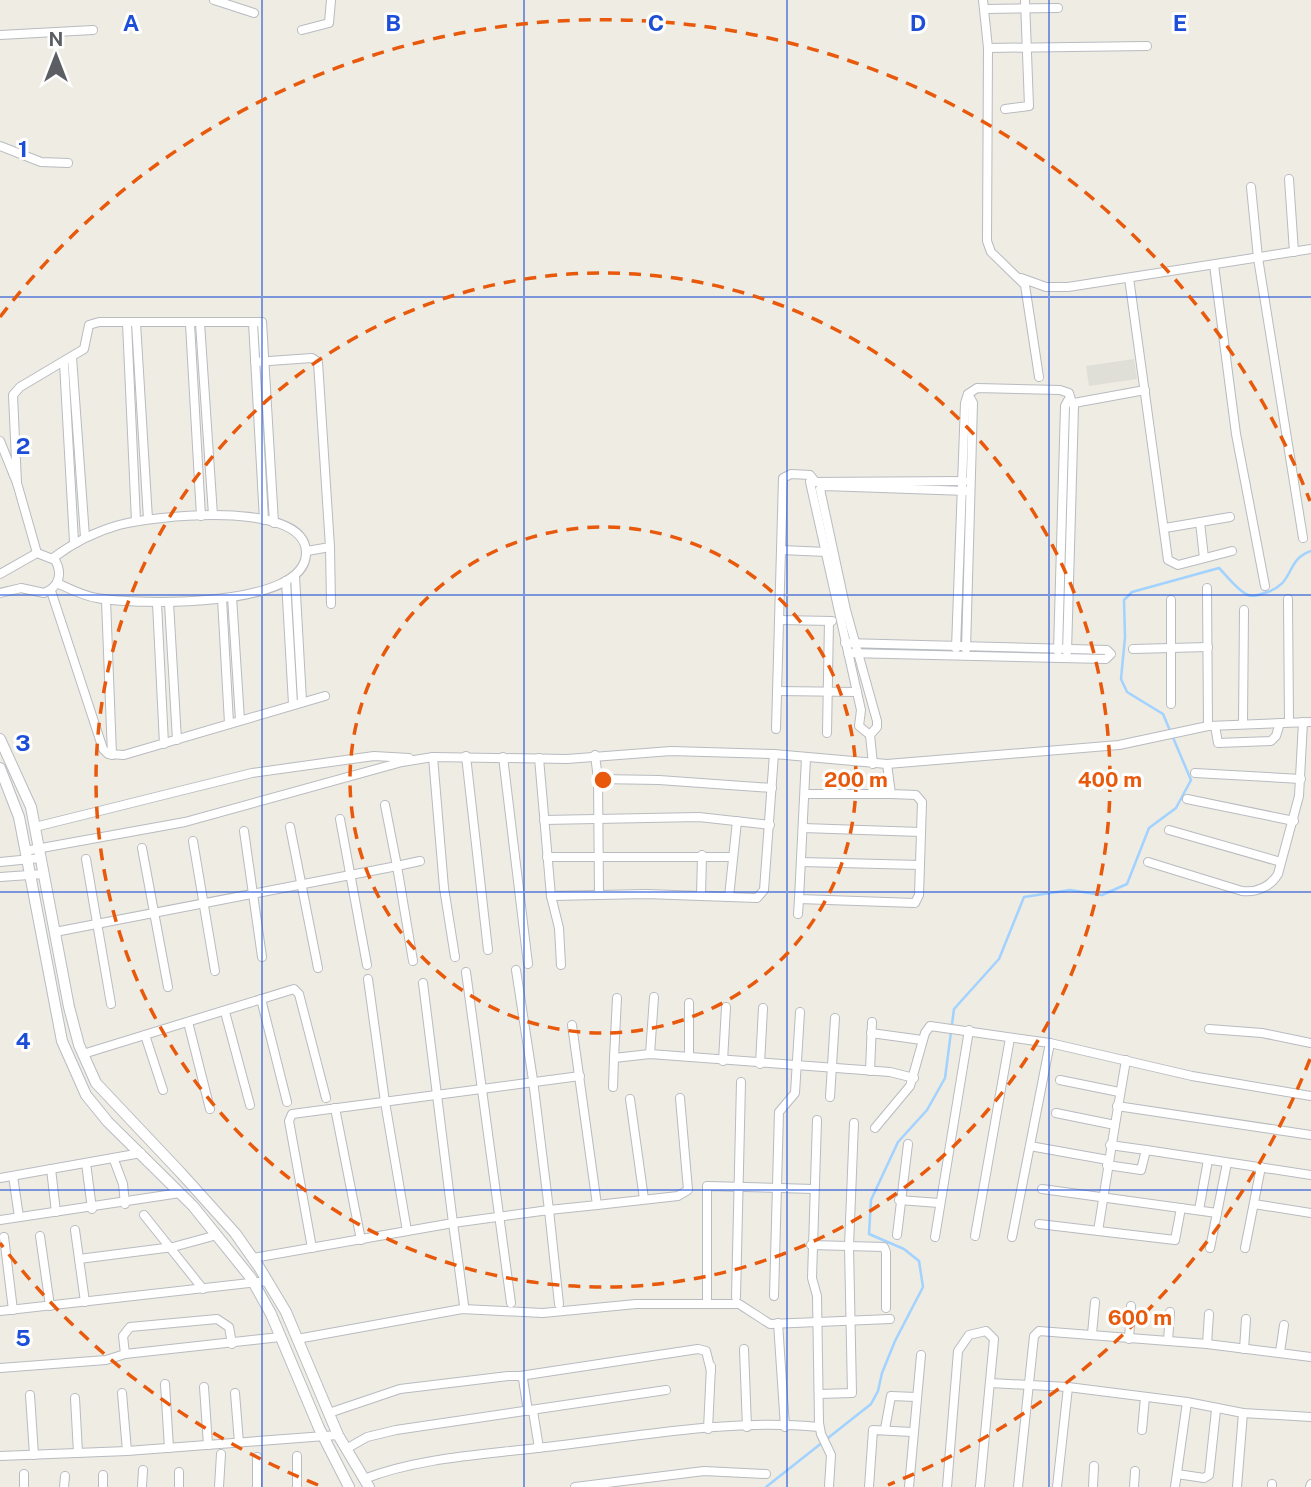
<svg xmlns="http://www.w3.org/2000/svg" width="1311" height="1487" viewBox="0 0 1311 1487" font-family="'Public Sans',sans-serif">
	<rect width="100%" height="100%" fill="#eeece3"/>
	<path fill="#dfded7" d="M 1134,359 L 1137,379 L 1089,386 L 1086,366 Z"/>
	<g fill="none" stroke-linecap="round" stroke-linejoin="round">
		<path stroke="#a2d2ff" stroke-width="2.5" d="M 766,1487 L 871,1404 L 878,1391 L 882,1373 L 895,1341 L 923,1287 L 919,1261 L 904,1249 L 869,1234 L 871,1200 L 898,1142 L 927,1110 L 945,1078 L 954,1009 L 999,959 L 1024,897 L 1070,890 L 1102,895 L 1127,884 L 1149,828 L 1176,808 L 1191,780 L 1163,714 L 1127,692 L 1121,679 L 1125,637 L 1124,600 L 1132,592 L 1219,568 C 1227,576 1238,591 1248,595 C 1253,597 1259,595 1264,593 C 1296,585 1284,560 1311,551"/>
		<defs>
			<g id="minor">
				<path d="M 214,0 L 254,13"/>
				<path d="M 983,0 L 988,48 L 987,241 L 991,252 L 1025,285 L 1039,377"/>
				<path d="M 985,9 L 1058,8"/>
				<path d="M 302,30 L 329,23 L 331,0"/>
				<path d="M 0,35 L 93,30"/>
				<path d="M 988,48 L 1147,46"/>
				<path d="M 1005,109 L 1029,106 L 1025,0"/>
				<path d="M 0,146 L 41,162 L 68,163"/>
				<path d="M 1289,179 L 1294,252"/>
				<path d="M 1251,187 L 1258,258 L 1303,538"/>
				<path d="M 1214,265 L 1236,434 L 1265,586"/>
				<path d="M 1021,278 L 1046,287 L 1068,287 L 1311,249"/>
				<path d="M 1129,278 L 1168,560 L 1178,565 L 1232,551"/>
				<path d="M 253,322 L 264,520"/>
				<path d="M 127,323 L 136,521"/>
				<path d="M 136,323 L 148,519"/>
				<path d="M 200,323 L 213,515"/>
				<path d="M 190,324 L 201,516"/>
				<path d="M 72,357 L 85,537"/>
				<path d="M 255,362 L 312,358 L 318,362 L 330,547 L 307,551"/>
				<path d="M 64,363 L 74,542"/>
				<path d="M 968,394 L 977,388 L 1060,390 L 1069,393 L 1070,397"/>
				<path d="M 1074,403 L 1145,390"/>
				<path d="M 0,441 L 17,483 L 37,553"/>
				<path d="M 17,483 L 13,395 L 20,387 L 84,349 L 89,325 L 99,322 L 262,322 L 274,523"/>
				<path d="M 1200,522 L 1204,558"/>
				<path d="M 1165,528 L 1230,517"/>
				<path d="M 330,547 L 331,604"/>
				<path d="M 781,550 L 827,552"/>
				<path d="M 53,558 C 73,543 94,532 119,525 C 152,516 305,499 306,552 C 308,609 135,605 97,598 C 83,596 70,589 57,583"/>
				<path d="M 0,574 L 37,553 L 55,560 C 63,574 59,587 44,593 L 21,588 L 0,593"/>
				<path d="M 295,576 L 302,701"/>
				<path d="M 286,581 L 293,704"/>
				<path d="M 1207,588 L 1208,726"/>
				<path d="M 51,591 L 103,749 L 108,754 L 124,755 L 325,696"/>
				<path d="M 232,597 L 240,720"/>
				<path d="M 222,599 L 229,723"/>
				<path d="M 1288,599 L 1289,722"/>
				<path d="M 106,600 L 112,755"/>
				<path d="M 157,603 L 164,744"/>
				<path d="M 169,603 L 177,740"/>
				<path d="M 779,620 L 832,621"/>
				<path d="M 845,643 L 1107,650 L 1111,654 L 1106,659 L 848,653"/>
				<path d="M 956,648 L 965,403 L 968,394 L 973,403 L 966,649"/>
				<path d="M 1133,649 L 1208,647"/>
				<path d="M 1058,651 L 1065,406 L 1070,397 L 1074,407 L 1067,652"/>
				<path d="M 777,691 L 857,692"/>
				<path d="M 1171,704 L 1171,600"/>
				<path d="M 1243,724 L 1244,610"/>
				<path d="M 1215,726 L 1218,743 L 1271,741 L 1276,736 L 1280,723"/>
				<path d="M 776,729 L 783,478 L 791,474 L 810,475 L 814,480"/>
				<path d="M 827,733 L 829,621"/>
				<path d="M 870,735 L 859,726 L 861,710 L 810,482 L 964,481"/>
				<path d="M 595,755 L 598,779 L 599,895"/>
				<path d="M 466,756 L 488,950"/>
				<path d="M 433,757 L 444,888 L 455,957"/>
				<path d="M 503,757 L 528,964"/>
				<path d="M 539,758 L 551,896 L 646,894 L 757,898 L 764,890 L 774,754"/>
				<path d="M 806,758 L 799,899 L 915,903 L 919,895 L 922,802 L 916,795 L 891,794 L 887,764"/>
				<path d="M 873,764 L 870,735 L 877,727 L 877,721 L 846,610 L 820,489 L 824,486 L 967,491"/>
				<path d="M 1195,773 L 1301,779"/>
				<path d="M 598,779 L 659,780 L 772,788"/>
				<path d="M 805,794 L 891,794"/>
				<path d="M 1187,799 L 1294,821"/>
				<path d="M 340,819 L 367,965"/>
				<path d="M 544,820 L 699,817 L 770,825"/>
				<path d="M 35,827 L 252,773 L 374,756 L 409,758"/>
				<path d="M 290,827 L 318,968"/>
				<path d="M 803,828 L 921,832"/>
				<path d="M 1169,830 L 1281,862"/>
				<path d="M 244,831 L 262,957"/>
				<path d="M 193,841 L 215,971"/>
				<path d="M 142,848 L 168,987"/>
				<path d="M 25,851 L 185,822 L 402,762 L 433,757 L 567,759 L 671,751 L 774,754 L 887,764 L 1119,745 L 1208,726 L 1311,722"/>
				<path d="M 547,857 L 733,857"/>
				<path d="M 86,859 L 111,1004"/>
				<path d="M 0,862 L 41,858"/>
				<path d="M 801,862 L 920,865"/>
				<path d="M 1148,862 L 1242,891 C 1257,893 1271,886 1278,874 L 1299,796 L 1303,722"/>
				<path d="M 0,877 L 44,874"/>
				<path d="M 551,896 L 559,928 L 561,965"/>
				<path d="M 701,896 L 702,855"/>
				<path d="M 729,897 L 737,821"/>
				<path d="M 798,914 L 799,899"/>
				<path d="M 55,932 L 397,866 L 385,805"/>
				<path d="M 413,961 L 397,866 L 420,861"/>
				<path d="M 516,970 L 533,1080 L 549,1210 L 597,1205 L 572,1025"/>
				<path d="M 466,972 L 511,1303"/>
				<path d="M 368,979 L 385,1102 L 407,1231"/>
				<path d="M 617,998 L 614,1058 L 650,1054 L 890,1072 L 914,1078"/>
				<path d="M 261,999 L 287,1102"/>
				<path d="M 225,1012 L 250,1105"/>
				<path d="M 188,1022 L 210,1109"/>
				<path d="M 1209,1029 L 1262,1033 L 1311,1043"/>
				<path d="M 871,1033 L 922,1040"/>
				<path d="M 145,1035 L 163,1090"/>
				<path d="M 83,1054 L 294,989 L 299,994 L 326,1098"/>
				<path d="M 650,1054 L 654,997"/>
				<path d="M 689,1057 L 689,1003"/>
				<path d="M 723,1061 L 726,1007"/>
				<path d="M 760,1064 L 763,1008"/>
				<path d="M 870,1071 L 872,1022"/>
				<path d="M 1060,1080 L 1119,1092"/>
				<path d="M 613,1087 L 614,1058"/>
				<path d="M 830,1097 L 835,1018"/>
				<path d="M 630,1099 L 644,1199"/>
				<path d="M 1117,1106 L 1311,1135"/>
				<path d="M 335,1108 L 361,1240"/>
				<path d="M 1056,1113 L 1115,1125 L 1126,1060"/>
				<path d="M 817,1120 L 812,1278 L 817,1296 L 819,1423 L 821,1434 L 831,1455 L 829,1487"/>
				<path d="M 875,1128 L 910,1086 L 925,1033 L 930,1026 L 1050,1043 L 1192,1076 L 1311,1096"/>
				<path d="M 1110,1145 L 1146,1150"/>
				<path d="M 1030,1146 L 1108,1160"/>
				<path d="M 114,1160 L 123,1184 L 125,1204"/>
				<path d="M 86,1163 L 92,1209"/>
				<path d="M 1107,1165 L 1141,1170 L 1146,1150 L 1311,1175"/>
				<path d="M 51,1169 L 56,1212"/>
				<path d="M 13,1176 L 19,1217"/>
				<path d="M 0,1178 L 141,1153"/>
				<path d="M 1042,1189 L 1217,1213"/>
				<path d="M 899,1200 L 939,1203"/>
				<path d="M 1254,1204 L 1311,1213"/>
				<path d="M 597,1205 L 678,1196 L 688,1190 L 680,1098"/>
				<path d="M 1199,1210 L 1208,1160"/>
				<path d="M 144,1215 L 203,1289"/>
				<path d="M 0,1220 L 180,1193"/>
				<path d="M 1039,1224 L 1175,1240 L 1181,1208"/>
				<path d="M 75,1230 L 85,1302"/>
				<path d="M 1098,1231 L 1115,1125"/>
				<path d="M 897,1235 L 908,1144"/>
				<path d="M 40,1236 L 50,1306"/>
				<path d="M 975,1236 L 1010,1038"/>
				<path d="M 4,1237 L 13,1310"/>
				<path d="M 935,1237 L 969,1030"/>
				<path d="M 1012,1237 L 1050,1043"/>
				<path d="M 811,1245 L 884,1247 L 886,1252 L 886,1308"/>
				<path d="M 312,1248 L 289,1121 L 292,1114 L 580,1076"/>
				<path d="M 1210,1248 L 1227,1163"/>
				<path d="M 1245,1248 L 1261,1167"/>
				<path d="M 253,1258 L 453,1223 L 423,983"/>
				<path d="M 79,1259 L 173,1247 L 217,1235"/>
				<path d="M 774,1296 L 779,1112 L 795,1093 L 800,1012"/>
				<path d="M 736,1297 L 741,1082"/>
				<path d="M 707,1299 L 707,1186 L 814,1189"/>
				<path d="M 464,1305 L 453,1223 L 549,1210 L 559,1304"/>
				<path d="M 0,1311 L 268,1281"/>
				<path d="M 778,1323 L 785,1427"/>
				<path d="M 1092,1334 L 1095,1302"/>
				<path d="M 297,1339 L 462,1309 L 543,1313 L 636,1304 L 739,1304 L 770,1324 L 890,1319"/>
				<path d="M 1129,1339 L 1131,1306"/>
				<path d="M 1168,1341 L 1170,1312"/>
				<path d="M 1207,1344 L 1209,1314"/>
				<path d="M 744,1349 L 747,1427"/>
				<path d="M 1244,1349 L 1246,1319"/>
				<path d="M 1280,1352 L 1284,1325"/>
				<path d="M 125,1354 L 123,1336 L 130,1327 L 217,1319 L 229,1327 L 232,1344"/>
				<path d="M 0,1368 L 106,1360 L 125,1354 L 280,1337"/>
				<path d="M 520,1376 L 698,1349 L 706,1351 L 711,1371"/>
				<path d="M 990,1383 L 1068,1387 L 1187,1402 L 1243,1413 L 1311,1417"/>
				<path d="M 165,1384 L 169,1448"/>
				<path d="M 204,1387 L 208,1445"/>
				<path d="M 122,1393 L 127,1451"/>
				<path d="M 235,1393 L 239,1443"/>
				<path d="M 819,1394 L 852,1393 L 849,1246 L 854,1123"/>
				<path d="M 30,1395 L 34,1455"/>
				<path d="M 75,1398 L 78,1453"/>
				<path d="M 533,1411 L 539,1448"/>
				<path d="M 329,1413 L 400,1389 L 508,1376 L 520,1376 L 523,1379 L 528,1411"/>
				<path d="M 708,1429 L 711,1366"/>
				<path d="M 885,1429 L 891,1396 L 916,1397"/>
				<path d="M 1142,1430 L 1145,1397"/>
				<path d="M 346,1449 L 367,1437 L 396,1430 L 666,1390"/>
				<path d="M 0,1456 L 127,1451 L 338,1435"/>
				<path d="M 257,1457 L 257,1487"/>
				<path d="M 1177,1474 L 1204,1478 L 1209,1475 L 1216,1410"/>
				<path d="M 364,1479 C 418,1458 480,1455 537,1448 C 631,1438 725,1418 819,1427"/>
				<path d="M 24,1487 L 24,1474"/>
				<path d="M 64,1487 L 65,1476"/>
				<path d="M 103,1487 L 103,1475"/>
				<path d="M 142,1487 L 143,1470"/>
				<path d="M 179,1487 L 179,1472"/>
				<path d="M 219,1487 L 221,1454"/>
				<path d="M 297,1487 L 297,1456"/>
				<path d="M 575,1487 L 704,1471 L 766,1474"/>
				<path d="M 869,1487 L 873,1430 L 912,1432"/>
				<path d="M 909,1487 L 921,1355"/>
				<path d="M 947,1487 L 958,1351 L 969,1335 L 986,1331 L 994,1339 L 980,1487"/>
				<path d="M 1018,1487 L 1034,1336 L 1039,1331 L 1207,1344 L 1311,1357"/>
				<path d="M 1057,1487 L 1068,1387"/>
				<path d="M 1093,1487 L 1094,1466"/>
				<path d="M 1134,1487 L 1135,1471"/>
				<path d="M 1175,1487 L 1187,1402"/>
				<path d="M 1237,1487 L 1243,1413"/>
				<path d="M 1272,1487 L 1272,1484"/>
				<path d="M 1310,1487 L 1311,1484"/>
			</g>
			<g id="secondary">
				<path d="M 0,739 L 31,807 L 69,1007 L 79,1045 L 96,1083 L 181,1173 L 235,1233 L 259,1267 L 286,1312 L 338,1435 L 369,1487"/>
				<path d="M 0,768 L 19,817 L 62,1041 L 86,1095 L 108,1122 L 193,1206 L 251,1278 L 271,1314 L 319,1428 L 349,1487"/>
			</g>
		</defs>
		<use href="#minor" stroke="#b8bbc0" stroke-width="10"/>
		<use href="#secondary" stroke="#b8bcc2" stroke-width="12"/>
		<use href="#minor" stroke="#fff" stroke-width="8"/>
		<use href="#secondary" stroke="#fff" stroke-width="10"/>
	</g>
	<path fill="none" stroke="#1d4ed8" stroke-width="2" stroke-opacity="0.55" d="M 262,0 L 262,1487M 524,0 L 524,1487M 787,0 L 787,1487M 1049,0 L 1049,1487M 0,297 L 1311,297M 0,595 L 1311,595M 0,892 L 1311,892M 0,1190 L 1311,1190"/>
	<g fill="none" stroke="#e8590c" stroke-width="3.5" stroke-dasharray="12 9">
		<circle cx="603" cy="780" r="253"/>
		<circle cx="603" cy="780" r="507"/>
		<path d="M1310 1059A760 760 0 0 1 888 1485M318 1485A760 760 0 0 1 0 1243M0 317A760 760 0 0 1 1310 501"/>
	</g>
	<g font-size="23" text-anchor="middle" font-weight="bold" fill="#1d4ed8" stroke="#fff" stroke-width="6" stroke-linejoin="round" paint-order="stroke">
		<text x="131" y="31">A</text>
		<text x="393" y="31">B</text>
		<text x="656" y="31">C</text>
		<text x="918" y="31">D</text>
		<text x="1180" y="31">E</text>
		<text x="23" y="157">1</text>
		<text x="23" y="454">2</text>
		<text x="23" y="751">3</text>
		<text x="23" y="1049">4</text>
		<text x="23" y="1346">5</text>
	</g>
	<circle cx="603" cy="780" r="10" fill="#e8590c" stroke="#fff" stroke-width="3.5"/>
	<g font-size="21" text-anchor="middle" font-weight="bold" fill="#e8590c" stroke="#fff" stroke-width="6" stroke-linejoin="round" paint-order="stroke">
		<text x="856" y="787">200 m</text>
		<text x="1110" y="787">400 m</text>
		<text x="1140" y="1325">600 m</text>
	</g>
	<g transform="translate(56 56)" stroke="#ffffff" stroke-width="5" paint-order="stroke">
	<path d="M0-5L12 26L0 18L-12 26Z" fill="#5b5f64"/>
	<text y="-10" font-size="19" font-weight="bold" text-anchor="middle" fill="#5b5f64">N</text>
	</g>
</svg>
